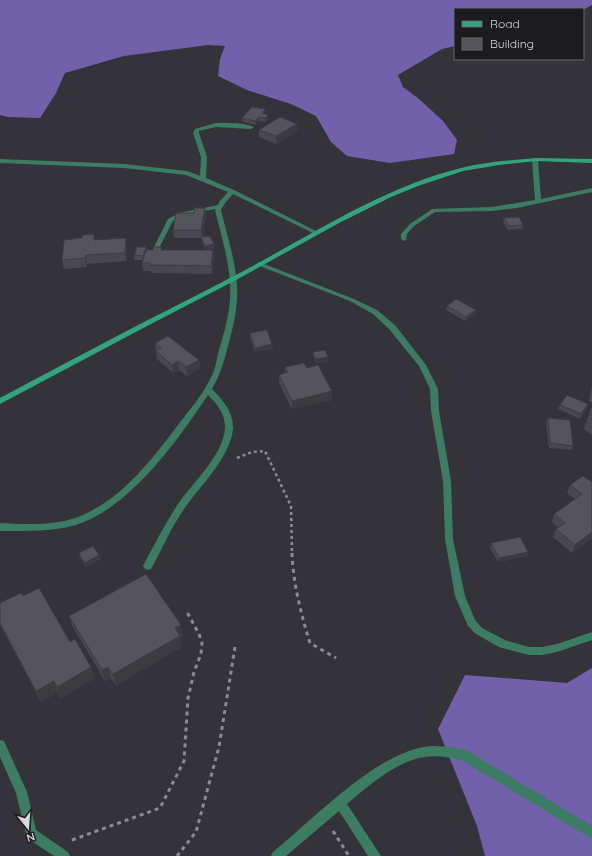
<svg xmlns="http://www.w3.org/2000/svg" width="592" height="856" viewBox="0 0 592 856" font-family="Quicksand,sans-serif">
	<rect width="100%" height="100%" fill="#34333a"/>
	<g fill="#7161aa">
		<path d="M 0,0 L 592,0 L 592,5 L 583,10 L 583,9 L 455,9 L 455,46 L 442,49 L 398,75 L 403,87 L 419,99 L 443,121 L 457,140 L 454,154 L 390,163 L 347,156 L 331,142 L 316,116 L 291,104 L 247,90 L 218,76 L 220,59 L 225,46 L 208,45 L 124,56 L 65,73 L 56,93 L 40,118 L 8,117 L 0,115 Z"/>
		<path d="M 592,668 L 592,856 L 485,856 L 477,826 L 438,729 L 465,675 L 567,683 Z"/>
	</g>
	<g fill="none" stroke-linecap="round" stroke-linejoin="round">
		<path stroke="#8c8b91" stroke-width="2.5" stroke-dasharray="3 3" stroke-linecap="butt" d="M 237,458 L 252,452 L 265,451 L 291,506 L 292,554"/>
		<g stroke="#8c8b91" stroke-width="3" stroke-dasharray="4 4" stroke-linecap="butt">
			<path d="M 292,553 C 293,583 301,614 310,643 L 336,658"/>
			<path d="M 333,831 L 349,856"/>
			<path d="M 72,840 L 160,808 L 184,761 L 188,698 L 194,672 L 201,654 L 202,643 L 199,634 L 187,612"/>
			<path d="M 177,856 L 196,832 L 219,747 L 235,647"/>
		</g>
		<path fill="#3b7c63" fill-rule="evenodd" d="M 218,205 L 221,207 L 220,208 L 183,215 L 173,221 L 158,250 L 156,251 L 153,249 L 168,219 L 179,213 Z"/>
		<g fill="#3b7c63" fill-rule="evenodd">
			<path d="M 216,123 C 227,123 244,122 254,127 L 251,129 L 216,127 L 199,131 L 199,133 L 207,157 L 206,178 L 234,190 L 318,232 L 317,233 L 313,233 L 233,194 L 225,203 L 221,210 C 228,240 239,270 237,301 C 236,316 232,331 228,346 C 224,362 220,375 212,389 C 223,400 234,413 233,429 C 230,458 200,486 184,509 C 171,528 162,549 151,569 L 148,570 L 145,569 L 143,566 C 154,545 165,524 178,504 C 193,482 224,455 225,427 C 225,413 217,404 208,395 C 178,440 130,508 76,525 C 51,532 25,531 0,531 L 0,523 C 25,524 51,526 75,518 C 121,502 153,458 181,421 C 193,406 206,390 213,373 C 216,366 217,357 219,350 C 224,333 229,316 230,299 C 232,269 222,239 215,210 L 220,201 L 228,192 L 186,175 L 124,168 L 0,163 L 0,159 L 124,164 L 187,171 L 200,176 L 201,157 L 193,133 L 195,129 Z"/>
			<path d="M 535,158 L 538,160 L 541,199 L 592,188 L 592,192 L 517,208 L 492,211 L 435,212 L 414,226 L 407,234 L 406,240 L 404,241 L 401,239 L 401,234 L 410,224 L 432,209 L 492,207 L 535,200 L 532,160 Z"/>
			<path d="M 259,262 L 354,299 L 377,310 L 395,325 L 426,365 L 438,389 L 439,411 L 451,481 L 453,539 L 465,596 L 475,620 L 482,628 L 505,640 L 529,647 L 542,647 L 557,644 L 592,632 L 592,640 L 557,652 L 542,655 L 529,655 L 499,647 L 476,634 L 468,626 L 455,596 L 445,539 L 443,481 L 431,411 L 430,389 L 419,366 L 389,329 L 373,314 L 350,301 L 257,265 L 257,263 Z"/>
			<path d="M 0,740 L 4,741 L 27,792 L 36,830 L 68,852 L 70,856 L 54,856 L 27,838 L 16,793 L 0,757 Z"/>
			<path d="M 433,746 L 452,747 L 468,751 L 592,826 L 592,839 L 462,760 C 450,758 438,755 425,757 C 398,760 368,786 347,804 L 381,856 L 368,856 L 339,811 L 286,856 L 271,856 L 273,852 C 314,819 380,748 433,746 Z"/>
		</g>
		<path fill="#31a47d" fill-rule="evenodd" d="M 536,158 L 592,159 L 592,163 L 536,161 L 499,165 L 463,171 L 418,186 L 391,197 L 339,223 L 236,280 L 149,325 L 0,404 L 0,398 C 48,372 96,347 144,322 C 173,307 202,293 230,278 C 306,239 377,189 461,168 C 486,162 511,160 536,158 Z"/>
	</g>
	<g fill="#49484e">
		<path d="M 265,113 L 265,114 L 268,115 L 268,119 L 265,122 L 259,121 L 255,125 L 243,122 L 242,118 Z"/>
		<path d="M 297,124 L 297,131 L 276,144 L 259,137 L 259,130 Z"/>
		<path d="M 205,208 L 206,216 L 202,237 L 214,244 L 214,248 L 205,250 L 201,238 L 174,238 L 173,230 L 194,213 Z"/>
		<path d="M 504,218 L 523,225 L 522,229 L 508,230 L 503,222 Z"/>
		<path d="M 95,240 L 127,246 L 126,261 L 87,264 L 87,267 L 64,269 L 62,260 Z"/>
		<path d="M 162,247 L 162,250 L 214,258 L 212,274 L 151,273 L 151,271 L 143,271 L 142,263 L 143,260 L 134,260 L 134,255 L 146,250 L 153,250 Z"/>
		<path d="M 447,306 L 476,310 L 475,315 L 465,321 L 446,310 Z"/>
		<path d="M 250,333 L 272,344 L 273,349 L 255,352 L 250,338 Z"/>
		<path d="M 155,343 L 199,360 L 200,368 L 187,376 L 179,370 L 173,373 L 157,359 Z"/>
		<path d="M 313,352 L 328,362 L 316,363 L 313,356 Z"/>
		<path d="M 285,367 L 307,368 L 332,391 L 331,400 L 292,409 L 279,383 L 279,375 L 285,373 Z"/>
		<path d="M 592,387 L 592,402 L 589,401 Z"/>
		<path d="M 588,404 L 587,409 L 580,419 L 558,409 L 560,405 Z"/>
		<path d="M 592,407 L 592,435 L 584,429 L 591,408 Z"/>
		<path d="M 548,418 L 573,446 L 572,450 L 549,448 L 546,422 Z"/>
		<path d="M 592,482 L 592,538 L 572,553 L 553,537 L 556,529 L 558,528 L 552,522 L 554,514 L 575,499 L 567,493 L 570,485 Z"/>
		<path d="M 491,543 L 528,552 L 527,556 L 498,562 L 490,548 Z"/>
		<path d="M 79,553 L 99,555 L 101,559 L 86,567 L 80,557 Z"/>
		<path d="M 23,596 L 70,642 L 91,667 L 95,678 L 61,698 L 58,692 L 41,702 L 0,625 L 0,603 Z"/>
		<path d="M 69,616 L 183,636 L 180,638 L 182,647 L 116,685 L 111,678 L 105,681 L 73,627 Z"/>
	</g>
	<g fill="#3c3b40">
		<path d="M 265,109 L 265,113 L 262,117 L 262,113 Z"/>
		<path d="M 268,115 L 268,119 L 265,122 L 265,118 Z"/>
		<path d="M 259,117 L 259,121 L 255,125 L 255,121 Z"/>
		<path d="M 297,124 L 297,131 L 276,144 L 276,136 Z"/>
		<path d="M 205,208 L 206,216 L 202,238 L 201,230 Z"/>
		<path d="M 126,238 L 127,246 L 126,261 L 125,253 Z"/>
		<path d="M 214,244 L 214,248 L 205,250 L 205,246 Z"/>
		<path d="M 213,250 L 214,258 L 212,274 L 211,266 Z"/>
		<path d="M 86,255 L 87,264 L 87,267 L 85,258 Z"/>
		<path d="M 476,310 L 475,315 L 465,321 L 466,317 Z"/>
		<path d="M 272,344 L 273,349 L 255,352 L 255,348 Z"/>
		<path d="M 328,357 L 328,362 L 316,363 L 316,359 Z"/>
		<path d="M 199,360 L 200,368 L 187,376 L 186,367 Z"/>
		<path d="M 178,361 L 179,370 L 173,373 L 172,365 Z"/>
		<path d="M 332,391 L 331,400 L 292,409 L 292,401 Z"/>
		<path d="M 588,404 L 587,409 L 580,419 L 581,414 Z"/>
		<path d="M 592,532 L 592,538 L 572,553 L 575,545 Z"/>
		<path d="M 528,552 L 527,556 L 498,562 L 499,558 Z"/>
		<path d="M 99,555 L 101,559 L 86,567 L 85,563 Z"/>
		<path d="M 181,625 L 183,636 L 180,638 L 182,647 L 116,685 L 113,674 L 175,628 Z"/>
		<path d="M 91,667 L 95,678 L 61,698 L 57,687 Z"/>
		<path d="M 108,667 L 111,678 L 105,681 L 102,670 Z"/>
		<path d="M 54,681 L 58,692 L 41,702 L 36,691 Z"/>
	</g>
	<g fill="#55545b" stroke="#3c3b40">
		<path d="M 252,107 L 265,109 L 262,113 L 268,115 L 265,118 L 259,117 L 255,121 L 242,118 Z"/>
		<path d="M 280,117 L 297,124 L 276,136 L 259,130 Z"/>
		<path d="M 194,208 L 205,208 L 201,230 L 173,230 L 176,213 L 194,213 Z"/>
		<path d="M 519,217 L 523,225 L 509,226 L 504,218 Z"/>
		<path d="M 94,234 L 94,240 L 126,238 L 125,253 L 86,255 L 85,258 L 62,260 L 64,240 L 82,238 L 82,235 Z"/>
		<path d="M 210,236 L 214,244 L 205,246 L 201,237 Z"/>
		<path d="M 137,247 L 146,247 L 143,256 L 134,255 Z"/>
		<path d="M 153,247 L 162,247 L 161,250 L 213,250 L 211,266 L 150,265 L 151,263 L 142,263 L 146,250 L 153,250 Z"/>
		<path d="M 456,299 L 476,310 L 466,317 L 447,306 Z"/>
		<path d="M 267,330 L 272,344 L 255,348 L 250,333 Z"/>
		<path d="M 168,336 L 199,360 L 186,367 L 178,361 L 172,365 L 156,351 L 161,348 L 155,343 Z"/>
		<path d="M 325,350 L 328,357 L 316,359 L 313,352 Z"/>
		<path d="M 304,363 L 307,368 L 318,365 L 332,391 L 292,401 L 279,375 L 288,372 L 285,367 Z"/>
		<path d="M 567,395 L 588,404 L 581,414 L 560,405 Z"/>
		<path d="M 592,414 L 592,420 L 588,416 Z"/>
		<path d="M 548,418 L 570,420 L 573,446 L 550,443 Z"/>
		<path d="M 583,476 L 592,482 L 592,532 L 575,545 L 556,529 L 565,523 L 554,514 L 582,494 L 570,485 Z"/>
		<path d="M 520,537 L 528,552 L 499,558 L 491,543 Z"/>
		<path d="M 93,546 L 99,555 L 85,563 L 79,553 Z"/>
		<path d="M 146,574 L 181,625 L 175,628 L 180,636 L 113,674 L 108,667 L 102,670 L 69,616 Z"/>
		<path d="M 39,588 L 70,642 L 75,639 L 91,667 L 57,687 L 54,681 L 36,691 L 0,623 L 0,603 L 21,593 L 23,596 Z"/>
	</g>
	<rect x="454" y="8" width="130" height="52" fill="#1c1b1e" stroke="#68676a"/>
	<rect x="462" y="21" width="20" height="6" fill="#31a47d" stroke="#68676a"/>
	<text x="490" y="28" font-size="12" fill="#d9d8dd">Road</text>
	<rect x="462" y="38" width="20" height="12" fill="#55545b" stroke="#68676a"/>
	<text x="490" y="48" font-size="12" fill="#d9d8dd">Building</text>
	<g transform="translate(28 828) rotate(163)" stroke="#1c1b1e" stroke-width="3" paint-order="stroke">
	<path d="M0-3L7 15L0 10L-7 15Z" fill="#d9d8dd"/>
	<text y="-6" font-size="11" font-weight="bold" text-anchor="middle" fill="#d9d8dd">N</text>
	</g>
</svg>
